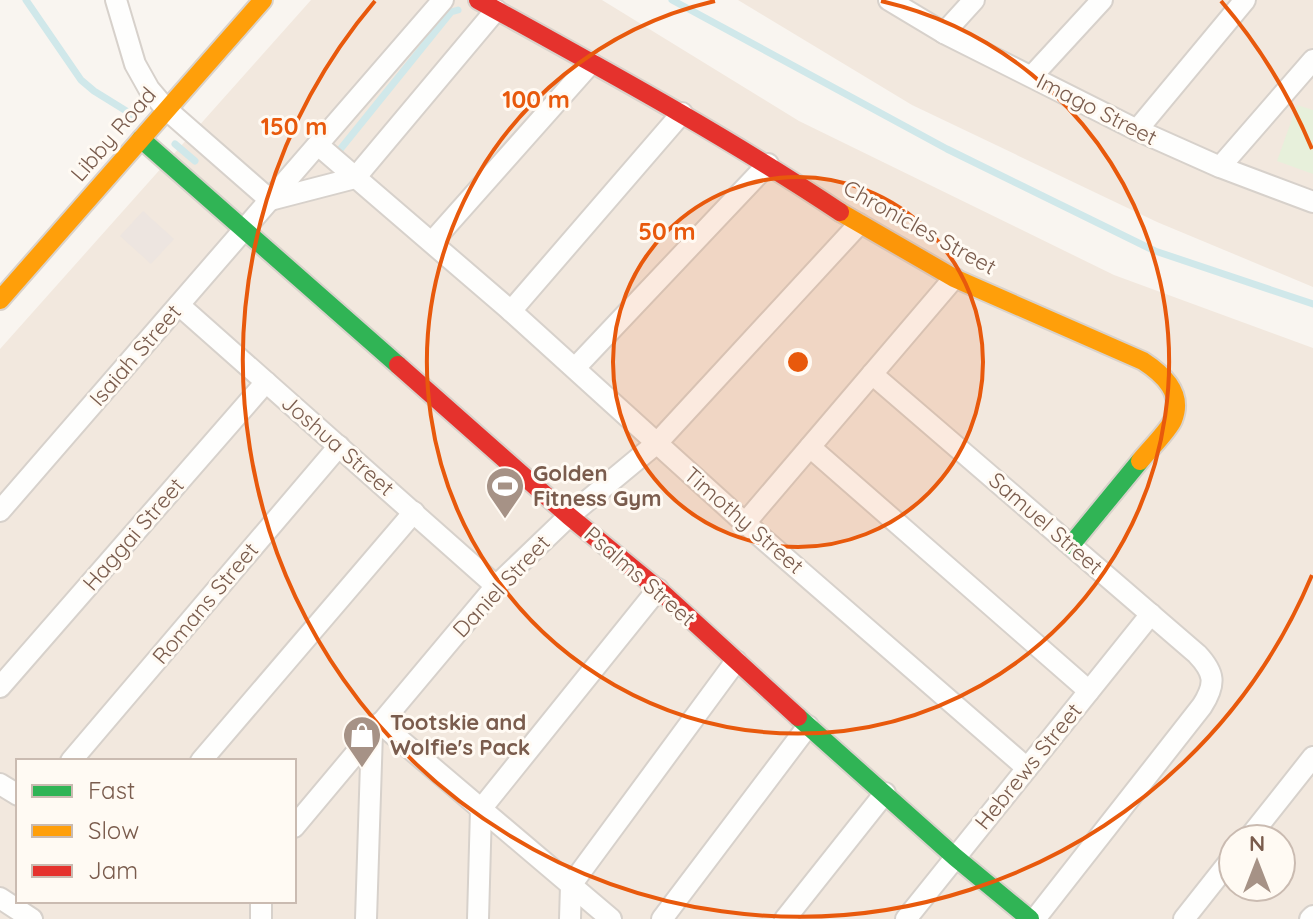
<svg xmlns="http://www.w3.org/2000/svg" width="1313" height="919" viewBox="0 0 1313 919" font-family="Quicksand,sans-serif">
	<rect width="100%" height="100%" fill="#f9f5f0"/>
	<g fill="#f2e8de" fill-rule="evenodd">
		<path d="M 311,0 L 602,0 L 799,121 L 1114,275 L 1313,348 L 1313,919 L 0,919 L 0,349 ZM 18,761 L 294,761 L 294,901 L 18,901 ZM 1233,839 L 1281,839 L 1281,887 L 1233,887 Z"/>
		<path d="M 738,0 L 1313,0 L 1313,287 L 1157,222 L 912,105 Z"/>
	</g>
	<path fill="#ede5e0" d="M 143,211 L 174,239 L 151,264 L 120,236 Z"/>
	<path fill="#e7f0db" d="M 1297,105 L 1313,110 L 1313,174 L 1277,161 Z"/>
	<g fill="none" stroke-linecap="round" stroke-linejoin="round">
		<g stroke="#d0e8ea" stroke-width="7">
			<path d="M 26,0 L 81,80 L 94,91 L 136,117"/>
			<path d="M 672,0 L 947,149 L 1155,251 L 1313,304"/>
			<path d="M 175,144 L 195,161"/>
			<path d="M 334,157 L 451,12 L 458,10"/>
		</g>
		<defs>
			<g id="street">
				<path d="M 116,0 L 135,64 L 149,89 L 166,109 L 270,200"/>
				<path d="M 889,0 L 944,33 L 1137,130 L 1220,167 L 1313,202"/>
				<path d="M 944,33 L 974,0"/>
				<path d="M 1032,76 L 1102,0"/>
				<path d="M 1137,130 L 1245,0"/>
				<path d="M 318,145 L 511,311 L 745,523 L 1027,768"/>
				<path d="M 1220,167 L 1313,60"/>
				<path d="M 270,200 L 355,178 L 496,10"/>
				<path d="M 432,242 L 591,63"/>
				<path d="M 179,305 L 496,586"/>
				<path d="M 511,311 L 682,113"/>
				<path d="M 575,368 L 768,164"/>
				<path d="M 872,374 L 1197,654 C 1215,673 1216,684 1202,706 L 1035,919"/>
				<path d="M 810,447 L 1089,691"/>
				<path d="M 0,511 L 443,0"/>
				<path d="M 745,523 L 954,278"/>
				<path d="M 0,687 L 266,382"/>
				<path d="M 380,723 L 611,919"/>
				<path d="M 71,761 L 339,446"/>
				<path d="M 201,761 L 414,512"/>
				<path d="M 0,784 L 18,795"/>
				<path d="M 294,827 L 496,586 L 569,516 L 657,443 L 859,224"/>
				<path d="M 1248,839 L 1313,757"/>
				<path d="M 0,898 L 32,919"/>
				<path d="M 261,919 L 261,901"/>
				<path d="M 366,919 L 372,732"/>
				<path d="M 478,919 L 481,809 L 658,589"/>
				<path d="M 570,919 L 571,885 L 736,661"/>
				<path d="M 662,919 L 808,726"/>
				<path d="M 785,919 L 885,793"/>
				<path d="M 906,919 L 1151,614"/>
				<path d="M 1184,919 L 1233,857"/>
				<path d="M 1310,919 L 1313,916"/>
			</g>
			<g id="fast">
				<path d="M 141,139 L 398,365"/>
				<path d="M 1071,545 L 1140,461"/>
				<path d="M 798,717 L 955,857 L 1030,919"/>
			</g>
			<g id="slow">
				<path d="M 840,212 L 954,278 L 1143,361 C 1163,374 1184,393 1173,420 C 1169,430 1148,451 1140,461"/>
				<path d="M 0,300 L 263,0"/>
			</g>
			<g id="jam">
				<path d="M 478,0 C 601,68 723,134 840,212"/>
				<path d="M 398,365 L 569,516 L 658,589 L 798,717"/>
			</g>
		</defs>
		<use href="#street" stroke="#d7d1cb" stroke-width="24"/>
		<use href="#fast" stroke="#d9d2cb" stroke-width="22"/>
		<use href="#slow" stroke="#d9d2cb" stroke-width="22"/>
		<use href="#jam" stroke="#d9d2cb" stroke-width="22"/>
		<use href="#street" stroke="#fefefd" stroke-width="20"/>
		<use href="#fast" stroke="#30b455" stroke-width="18"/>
		<use href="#slow" stroke="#ff9f0a" stroke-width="18"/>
		<use href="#jam" stroke="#e5322d" stroke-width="18"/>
	</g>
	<circle cx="798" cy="362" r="185" fill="#e8590c" fill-opacity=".12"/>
	<g fill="none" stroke="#e8590c" stroke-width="4">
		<circle cx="798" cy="362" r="185"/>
		<path d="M881 1A371 371 0 1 1 715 1"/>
		<path d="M1312 575A556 556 0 1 1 375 1M1221 1A556 556 0 0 1 1312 149"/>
	</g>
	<defs>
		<symbol id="stadium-pin" viewBox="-11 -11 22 30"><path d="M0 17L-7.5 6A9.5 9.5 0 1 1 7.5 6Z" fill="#a69286" stroke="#fffaf3"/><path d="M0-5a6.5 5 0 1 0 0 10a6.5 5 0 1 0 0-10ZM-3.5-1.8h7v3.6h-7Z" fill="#fff"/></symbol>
		<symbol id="shop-pin" viewBox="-11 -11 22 30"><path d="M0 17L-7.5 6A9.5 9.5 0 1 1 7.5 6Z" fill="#a69286" stroke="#fffaf3"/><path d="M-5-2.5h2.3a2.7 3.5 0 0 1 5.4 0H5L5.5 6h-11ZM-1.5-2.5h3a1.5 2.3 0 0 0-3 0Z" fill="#fff"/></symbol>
	</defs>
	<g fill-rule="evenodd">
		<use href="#stadium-pin" x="483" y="464" width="44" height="60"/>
		<use href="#shop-pin" x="340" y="713" width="44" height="60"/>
	</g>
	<g text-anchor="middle" stroke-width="6" stroke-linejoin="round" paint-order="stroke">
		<g font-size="22" fill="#7a5c4d" stroke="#fffaf3">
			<text transform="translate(1097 109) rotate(27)" y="8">Imago Street</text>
			<text transform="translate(113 134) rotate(-49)" y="8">Libby Road</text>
			<text transform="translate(920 227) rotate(29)" y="8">Chronicles Street</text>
			<text transform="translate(135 355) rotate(-49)" y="8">Isaiah Street</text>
			<text transform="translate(338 445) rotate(41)" y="8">Joshua Street</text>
			<text transform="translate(744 520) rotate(41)" y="8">Timothy Street</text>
			<text transform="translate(1046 523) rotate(41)" y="8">Samuel Street</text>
			<text transform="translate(133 534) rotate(-49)" y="8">Haggai Street</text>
			<text transform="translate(640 576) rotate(41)" y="8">Psalms Street</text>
			<text transform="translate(501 586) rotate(-47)" y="8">Daniel Street</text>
			<text transform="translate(205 603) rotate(-50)" y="8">Romans Street</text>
			<text transform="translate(1028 766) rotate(-51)" y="8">Hebrews Street</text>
		</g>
		<g font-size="22" font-weight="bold" fill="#7a5c4d" stroke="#fffaf3" text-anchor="start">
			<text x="533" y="481">Golden<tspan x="533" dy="25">Fitness Gym</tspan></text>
			<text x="390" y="730">Tootskie and<tspan x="390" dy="25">Wolfie's Pack</tspan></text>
		</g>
	</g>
	<circle cx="798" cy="362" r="12" fill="#e8590c" stroke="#fffaf3" stroke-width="4"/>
	<g font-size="24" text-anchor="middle" font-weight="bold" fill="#e8590c" stroke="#fffaf3" stroke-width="6" stroke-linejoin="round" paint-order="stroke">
		<text x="536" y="108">100 m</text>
		<text x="294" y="135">150 m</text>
		<text x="667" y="240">50 m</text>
	</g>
	<rect x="16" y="759" width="280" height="144" fill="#fffaf3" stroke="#cabbb1" stroke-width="2"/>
	<rect x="32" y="785" width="40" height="12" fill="#30b455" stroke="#cabbb1" stroke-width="2"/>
	<text x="88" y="799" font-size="24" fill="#7a5c4d">Fast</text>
	<rect x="32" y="825" width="40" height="12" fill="#ff9f0a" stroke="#cabbb1" stroke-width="2"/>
	<text x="88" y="839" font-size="24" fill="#7a5c4d">Slow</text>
	<rect x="32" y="865" width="40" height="12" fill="#e5322d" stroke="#cabbb1" stroke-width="2"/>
	<text x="88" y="879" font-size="24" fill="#7a5c4d">Jam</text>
	<g transform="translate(1257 863)"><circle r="38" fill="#fffaf3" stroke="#cabbb1" stroke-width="2"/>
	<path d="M0-6L14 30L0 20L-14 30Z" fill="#a69286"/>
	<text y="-12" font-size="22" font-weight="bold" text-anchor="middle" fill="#7a5c4d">N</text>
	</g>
</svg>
